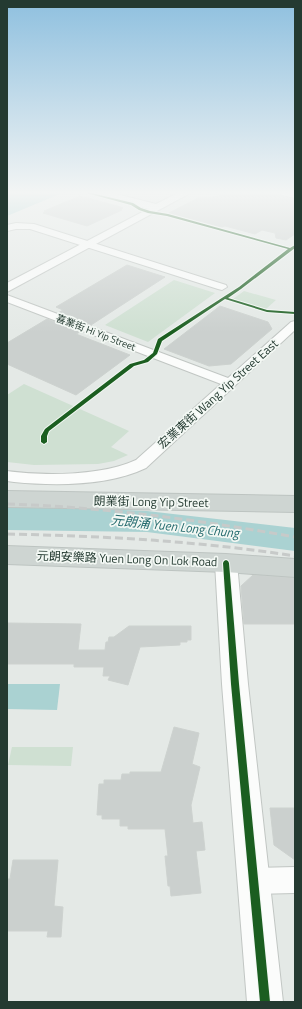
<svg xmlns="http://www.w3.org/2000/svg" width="302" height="1009" viewBox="0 0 302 1009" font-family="'Titillium Web','Noto Sans TC',sans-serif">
	<rect width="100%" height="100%" fill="#e4e9e6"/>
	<g fill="#cfe0d2">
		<path d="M 174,280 L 215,293 L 148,342 L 105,325 Z"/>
		<path d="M 244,291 L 276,300 L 266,309 L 233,299 Z"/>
		<path d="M 24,384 L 129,431 L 111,447 L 128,455 L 114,461 L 98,464 L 34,465 L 7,462 L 7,395 Z"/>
		<path d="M 12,747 L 73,747 L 71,766 L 8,765 Z"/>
	</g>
	<g fill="#aad2d2">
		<path d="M 7,191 L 67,191 L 7,216 Z"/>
		<path d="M 7,505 L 147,511 L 295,528 L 295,551 L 147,532 L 7,530 Z"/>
		<path d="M 7,684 L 60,684 L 57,710 L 7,709 Z"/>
	</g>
	<g fill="#cbd0ce" stroke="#cdd2cf">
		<path d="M 218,191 L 252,191 L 295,199 L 295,234 L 286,240 L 276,238 L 275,233 L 262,230 L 255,234 L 225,226 L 222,227 L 169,213 L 198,198 L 221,196 Z"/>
		<path d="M 80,196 L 121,207 L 123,208 L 121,209 L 122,210 L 87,226 L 43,213 L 46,212 L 44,211 Z"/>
		<path d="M 127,265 L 165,277 L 91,325 L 58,313 L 63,310 L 56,307 Z"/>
		<path d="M 220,306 L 268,322 L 272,329 L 231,364 L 209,366 L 164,349 Z"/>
		<path d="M 47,319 L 80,332 L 76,334 L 130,355 L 76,395 L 7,364 L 7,343 Z"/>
		<path d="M 253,575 L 295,578 L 295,624 L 244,624 L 241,586 Z"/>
		<path d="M 7,623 L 81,624 L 78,650 L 105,650 L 106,642 L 108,642 L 109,637 L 114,637 L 129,626 L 191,626 L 191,640 L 187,640 L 187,642 L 180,642 L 180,645 L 140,647 L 128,685 L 108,680 L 110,676 L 103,676 L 104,667 L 74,667 L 74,664 L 7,664 Z"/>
		<path d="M 174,727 L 199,733 L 192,764 L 200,767 L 191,805 L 193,823 L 202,822 L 205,850 L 196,851 L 201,893 L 171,896 L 170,886 L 168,886 L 165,856 L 168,856 L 165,829 L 128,829 L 128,826 L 120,826 L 120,819 L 102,819 L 102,815 L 97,815 L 99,784 L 104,784 L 104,780 L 121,780 L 122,774 L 130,774 L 130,772 L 161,772 Z"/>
		<path d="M 270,808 L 295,808 L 295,860 L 274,845 Z"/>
		<path d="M 13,860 L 58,860 L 54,906 L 63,907 L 61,937 L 47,937 L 48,931 L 7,931 L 7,879 L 10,879 Z"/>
	</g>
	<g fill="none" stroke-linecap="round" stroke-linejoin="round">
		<defs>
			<g id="minor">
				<path d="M 16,223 L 34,224 L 226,285 L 227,287 L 222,290 L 218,289 L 30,229 L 16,229 L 7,231 L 7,225 Z"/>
				<path d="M 7,295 L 228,378 L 291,322 L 295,321 L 295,330 L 146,468 C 108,486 56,486 14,482 L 7,481 L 7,471 C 44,476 102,476 136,460 L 221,384 L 7,302 Z"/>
				<path d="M 295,867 L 295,893 L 254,894 L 245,890 L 241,881 L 245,872 L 254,868 Z"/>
			</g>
			<g id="tertiary">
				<path d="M 88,191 L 104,191 L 156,204 L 182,191 L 194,191 L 7,292 L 7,283 L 148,209 L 89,193 Z"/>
				<path d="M 273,191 L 295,192 L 295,198 L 274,193 Z"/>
				<path d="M 226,555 L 234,557 L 237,563 L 248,684 L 283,1002 L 247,1002 L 222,684 L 215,563 L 218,557 Z"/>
			</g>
			<g id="primary">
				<path d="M 7,491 L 295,496 L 295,512 L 7,507 Z"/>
				<path d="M 7,546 L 226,554 L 295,559 L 295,577 L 226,572 L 7,564 Z"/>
			</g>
		</defs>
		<use href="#minor" stroke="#c1c6c3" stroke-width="2"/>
		<use href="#tertiary" stroke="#c1c6c3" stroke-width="2"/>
		<use href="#primary" stroke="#bdc4c1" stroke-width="2"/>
		<use href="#minor" fill="#fbfcfb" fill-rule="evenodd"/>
		<use href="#tertiary" fill="#fbfcfb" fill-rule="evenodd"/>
		<use href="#primary" fill="#ced5d2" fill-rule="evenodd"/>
		<g stroke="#c7cac9" stroke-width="3" stroke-dasharray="8 4" stroke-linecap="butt">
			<path d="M 7,504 C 104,507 199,520 295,537"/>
			<path d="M 7,534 C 104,536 199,541 295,556"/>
		</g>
		<defs>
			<g id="cycleway">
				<path d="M 79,191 L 83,191 L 133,203 L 141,208 L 150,211 L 168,214 L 290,248 L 295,245 L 295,248 L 241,289 L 228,298 L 267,310 L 295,312 L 295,314 L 267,312 L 225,299 L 162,341 L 157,354 L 148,362 L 134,366 L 49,431 L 47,436 L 47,442 L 44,444 L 41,442 L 41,436 L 45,429 L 130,364 L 144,360 L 153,353 L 158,339 L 239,287 L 288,249 L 167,216 L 148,213 L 139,210 L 131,205 Z"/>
				<path d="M 226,560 L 228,561 L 229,563 L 239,684 L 270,1002 L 260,1002 L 231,684 L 223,563 L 224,561 Z"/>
			</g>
		</defs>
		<use href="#cycleway" stroke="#f3f8f4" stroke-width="2"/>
		<use href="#cycleway" fill="#1b5e20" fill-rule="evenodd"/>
	</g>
	<linearGradient id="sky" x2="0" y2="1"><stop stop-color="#8fc0df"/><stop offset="0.58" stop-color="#f3f5f4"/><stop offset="1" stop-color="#f3f5f4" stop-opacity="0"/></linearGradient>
	<rect width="302" height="332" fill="url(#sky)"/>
	<g text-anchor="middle" stroke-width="3.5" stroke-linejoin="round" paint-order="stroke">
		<g font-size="10" fill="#243a31" stroke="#f3f8f4">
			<text transform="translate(96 332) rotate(21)" y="4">喜業街 Hi Yip Street</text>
		</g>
		<g font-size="12" fill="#243a31" stroke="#f3f8f4">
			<text transform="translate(218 394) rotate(-42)" y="4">宏業東街 Wang Yip Street East</text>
			<text transform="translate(151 502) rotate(1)" y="4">朗業街 Long Yip Street</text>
			<text transform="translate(127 559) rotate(2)" y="4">元朗安樂路 Yuen Long On Lok Road</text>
		</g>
		<g font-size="13" font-style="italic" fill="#266c6f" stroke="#f3f8f4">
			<text transform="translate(175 526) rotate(6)" y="5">元朗涌 Yuen Long Chung</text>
		</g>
	</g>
	<rect width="302" height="1009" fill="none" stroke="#243a31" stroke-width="16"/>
</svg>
